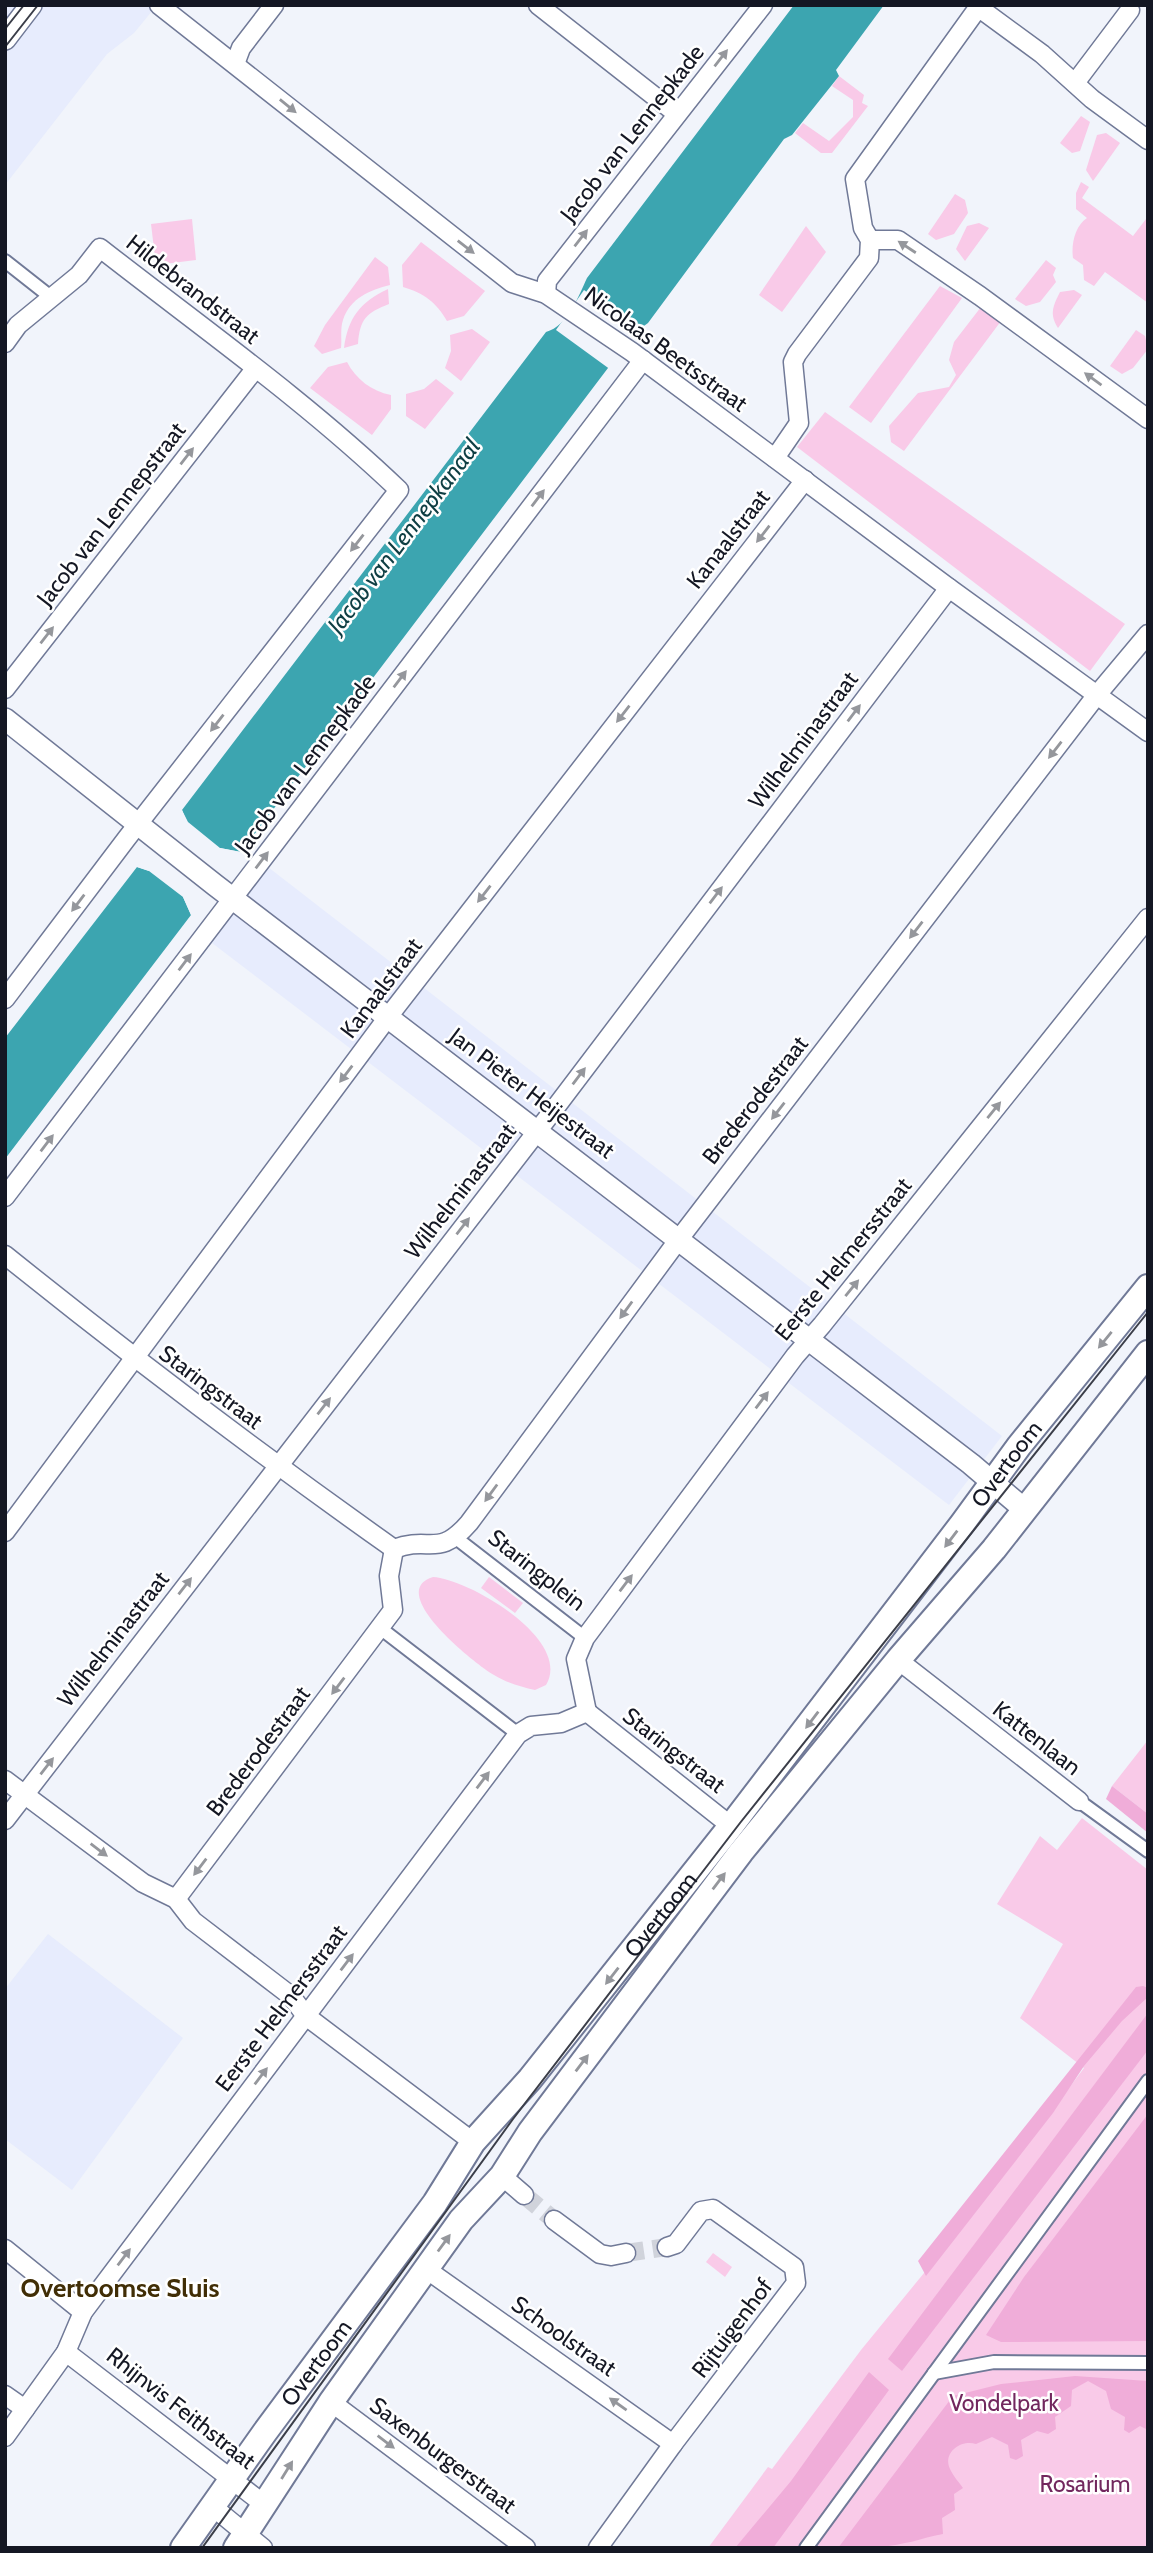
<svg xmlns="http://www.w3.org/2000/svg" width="1153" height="2553" viewBox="0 0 1153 2553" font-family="Cabin,sans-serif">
	<rect width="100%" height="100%" fill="#f1f4fb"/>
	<g fill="#e7ecfd">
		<path d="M 5,5 L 157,5 L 134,33 L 107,54 L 5,185 Z"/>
		<path d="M 268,867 L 1002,1436 L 949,1505 L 212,943 Z"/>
		<path d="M 48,1934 L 183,2038 L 72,2190 L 5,2139 L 5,1989 Z"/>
	</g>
	<g fill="#f9cae8">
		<path d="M 839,76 L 864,95 L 862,103 L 868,106 L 832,153 L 821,153 L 795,133 L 803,123 L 829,141 L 853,117 L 853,100 L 832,86 Z"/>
		<path d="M 1081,116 L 1090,122 L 1080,151 L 1072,153 L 1060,143 Z"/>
		<path d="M 1106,133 L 1120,143 L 1093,181 L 1086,170 L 1097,135 Z"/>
		<path d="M 1081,182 L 1089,187 L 1082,198 L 1133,236 L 1146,219 L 1148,220 L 1148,303 L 1105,272 L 1094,286 L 1084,280 L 1083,265 L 1073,258 C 1071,244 1075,226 1087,218 L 1076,209 L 1076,193 Z"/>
		<path d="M 955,194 L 965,200 L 968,213 L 954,234 L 936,240 L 928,234 Z"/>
		<path d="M 192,219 L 196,260 L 156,265 L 151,224 Z"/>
		<path d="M 979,223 L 989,228 L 965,261 L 956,249 L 967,226 Z"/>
		<path d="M 806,226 L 826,252 L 782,312 L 759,295 Z"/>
		<path d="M 421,242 L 485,291 L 464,316 L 447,321 C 436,302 424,293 403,287 L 402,265 Z"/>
		<path d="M 375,257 L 388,267 L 390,285 C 370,290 350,298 343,320 C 340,328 342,340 341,348 L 322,354 L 314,346 L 325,325 Z"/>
		<path d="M 1046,260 L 1056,268 L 1053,275 L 1056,282 L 1040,302 L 1026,306 L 1015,299 Z"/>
		<path d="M 940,286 L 962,298 L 871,423 L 849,407 Z"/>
		<path d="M 388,289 L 389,304 C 366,313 360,319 358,344 L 344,348 C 348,318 360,302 388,289 Z"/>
		<path d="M 1074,290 L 1082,295 L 1058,328 C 1049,314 1053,306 1060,292 Z"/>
		<path d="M 981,307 L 1001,321 L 904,451 L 891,442 L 889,426 L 918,393 L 949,387 L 956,375 L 949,360 L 954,342 Z"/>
		<path d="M 472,329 L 490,342 L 461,381 L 445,368 L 451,351 L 450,335 Z"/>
		<path d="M 1136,330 L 1145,336 L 1148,349 L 1133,368 L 1122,374 L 1110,366 Z"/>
		<path d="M 347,362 C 356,379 371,391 391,395 L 391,409 L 372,435 L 310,388 L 328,367 Z"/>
		<path d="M 436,379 L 454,393 L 425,429 L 406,416 L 406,394 L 424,389 Z"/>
		<path d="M 825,412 L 1125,624 L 1090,671 L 797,447 Z"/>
		<path d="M 433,1577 C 469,1579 573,1640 546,1685 L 535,1690 C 521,1687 507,1683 494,1675 C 476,1665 384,1592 433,1577 Z"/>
		<path d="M 489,1577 L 523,1603 L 515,1613 L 481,1588 Z"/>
		<path d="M 1148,1740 L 1148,1814 L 1112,1786 Z"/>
		<path d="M 1082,1818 L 1148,1870 L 1148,2548 L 708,2548 L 768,2467 L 772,2469 L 861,2350 L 1005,2174 L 1084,2068 L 1020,2018 L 1063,1944 L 997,1904 L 1040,1836 L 1057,1850 Z"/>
		<path d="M 713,2253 L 732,2267 L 725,2277 L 706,2262 Z"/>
	</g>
	<g fill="#f0add9">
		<path d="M 1112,1786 L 1148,1814 L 1148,1833 L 1106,1799 Z"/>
		<path d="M 1143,1986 L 1148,1988 L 1148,1997 L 1122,2021 L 1084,2066 L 1053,2113 L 926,2276 L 918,2261 L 1136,1987 Z"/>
		<path d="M 1148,2013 L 1148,2050 L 902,2371 L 888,2359 Z"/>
		<path d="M 1148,2114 L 1148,2341 L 1001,2342 L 986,2335 L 1024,2277 Z"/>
		<path d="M 869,2372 L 889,2390 L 773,2548 L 735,2548 L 791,2481 Z"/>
		<path d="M 1075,2376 L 1148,2381 L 1148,2430 L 1140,2426 L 1129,2433 L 1124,2430 L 1125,2417 L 1111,2409 L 1106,2391 L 1088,2381 L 1072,2390 L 1071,2406 L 1055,2417 L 1056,2429 L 1048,2434 L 1037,2431 L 1021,2440 L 1023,2456 L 1016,2460 L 1010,2458 L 1008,2445 L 992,2437 L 976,2444 C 962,2439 942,2452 950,2469 C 953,2476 959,2482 963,2488 L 954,2494 L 955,2510 L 942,2518 L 943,2534 C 929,2536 918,2541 905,2543 C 883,2548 861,2548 838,2548 L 953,2396 L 1001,2384 Z"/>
	</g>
	<path fill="#3ca5b0" d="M 794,5 L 884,5 L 836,70 L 839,76 L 792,135 L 784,139 L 648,323 L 637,331 L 608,368 L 241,852 L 220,848 L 183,897 L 191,915 L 5,1159 L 5,1038 L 137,867 L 149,871 L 187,823 L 182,810 L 546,332 C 568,326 579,295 587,278 Z"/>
	<g fill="#f1f4fb">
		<path d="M 584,290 L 641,331 L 611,370 L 556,330 Z"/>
		<path d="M 182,810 L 188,822 L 220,848 L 241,852 L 239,855 L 222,852 L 187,897 L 194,912 L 191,915 L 183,897 L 149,871 L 137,867 L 139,864 L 148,867 L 184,822 L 180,813 Z"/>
	</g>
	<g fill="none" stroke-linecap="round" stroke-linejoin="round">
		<g stroke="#d0d3db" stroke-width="18" stroke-dasharray="18 9" stroke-linecap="butt">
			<path d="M 524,2195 L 554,2220"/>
			<path d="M 626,2253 L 667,2247"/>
		</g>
		<defs>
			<g id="pedestrian">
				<path d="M 5,261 L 52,298"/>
				<path d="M 456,1538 L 585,1638"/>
				<path d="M 379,1632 L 384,1631 L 518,1734"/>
				<path d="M 1079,1801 L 1148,1851"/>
				<path d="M 934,2373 L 994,2362 L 1148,2363"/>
				<path d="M 806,2548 L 1148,2081"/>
			</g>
			<g id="minor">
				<path d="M 159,5 L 512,283 L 546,294 L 632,352 L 949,588 L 1148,732"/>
				<path d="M 538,5 L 677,114"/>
				<path d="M 235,64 L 241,48 L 274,5"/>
				<path d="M 1075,83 L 1130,10"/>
				<path d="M 870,240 L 898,240 L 980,296 L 1148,419"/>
				<path d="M 546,294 L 547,281 L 763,5"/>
				<path d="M 5,343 L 18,325 L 79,275 L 100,248 C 201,327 306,401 399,490 L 127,838 L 5,999"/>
				<path d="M 775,458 L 799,423 L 793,362 L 797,354 L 869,258 L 870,240 L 863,228 L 855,179 L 975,12 L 982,10 L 1042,54 L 1092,99 L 1148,140"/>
				<path d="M 5,689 L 255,369"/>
				<path d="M 5,1197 L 643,360"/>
				<path d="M 5,1255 C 132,1357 261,1455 394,1549"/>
				<path d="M 5,1532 L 388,1017 L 805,480"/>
				<path d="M 394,1549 C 430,1535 438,1559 469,1523 L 679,1239 L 1096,696 L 1148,634"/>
				<path d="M 898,1660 L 1079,1801"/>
				<path d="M 587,1712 L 731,1826"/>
				<path d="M 5,1780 L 143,1883 L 176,1899 L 193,1921 L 291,1996 L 306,2016 L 473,2142"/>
				<path d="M 5,1820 L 549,1116 L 949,588"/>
				<path d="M 176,1899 L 393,1610 L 389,1576 L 394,1549"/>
				<path d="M 502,2176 L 524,2195"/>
				<path d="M 554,2220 L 600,2254 L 611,2256 L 626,2253"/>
				<path d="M 5,2249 L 83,2312"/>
				<path d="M 426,2269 L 673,2444"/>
				<path d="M 66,2352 L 265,2505"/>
				<path d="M 5,2395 L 25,2409"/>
				<path d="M 331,2402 L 526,2548"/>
				<path d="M 5,2437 L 66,2352 L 83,2312 L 518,1734 L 531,1726 L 561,1723 L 587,1712 L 576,1659 L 585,1638 L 795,1356 L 822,1325 L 1148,918"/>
				<path d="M 212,2506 L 263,2548"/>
				<path d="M 598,2548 L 673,2444 L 796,2283 L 794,2267 L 713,2209 L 701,2211 L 676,2244 L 667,2247"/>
			</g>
			<g id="tertiary">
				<path d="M 5,39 L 31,5"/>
				<path d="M 5,719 L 215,885 L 971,1464 L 1025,1510"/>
			</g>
			<g id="secondary">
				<path id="s1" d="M 183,2548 L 265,2432 L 435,2203 L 473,2142 L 530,2079 L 731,1826 L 962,1524 L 1019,1446 L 1148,1287"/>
				<path d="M 236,2548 L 331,2402 L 461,2220 L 502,2176 L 530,2132 L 741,1852 L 898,1660 L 994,1549 L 1148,1353"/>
			</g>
		</defs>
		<use href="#pedestrian" stroke="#707997" stroke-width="16"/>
		<use href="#minor" stroke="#707997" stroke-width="21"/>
		<use href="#tertiary" stroke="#707997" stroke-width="24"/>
		<use href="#secondary" stroke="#707997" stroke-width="28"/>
		<use href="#pedestrian" stroke="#fff" stroke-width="12"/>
		<use href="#minor" stroke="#fff" stroke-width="18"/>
		<use href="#tertiary" stroke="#fff" stroke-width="21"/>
		<use href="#secondary" stroke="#fff" stroke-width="24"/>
		<g stroke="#3b3e49" stroke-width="2">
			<path d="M 5,29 L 24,5"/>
			<path d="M 5,47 L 38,5"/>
			<path d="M 202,2548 L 513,2119 L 740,1823 L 1148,1312"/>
		</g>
	</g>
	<defs><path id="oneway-solid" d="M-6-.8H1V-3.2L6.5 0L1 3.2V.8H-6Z" transform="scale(1.75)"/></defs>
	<g fill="#95979c">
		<use href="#oneway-solid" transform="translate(721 58) rotate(-52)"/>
		<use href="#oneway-solid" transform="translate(288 106) rotate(39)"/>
		<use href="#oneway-solid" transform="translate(581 238) rotate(-52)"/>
		<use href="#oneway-solid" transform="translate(466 247) rotate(38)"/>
		<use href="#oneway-solid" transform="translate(907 247) rotate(-147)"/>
		<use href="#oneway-solid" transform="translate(1093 379) rotate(-144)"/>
		<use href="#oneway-solid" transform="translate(187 456) rotate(-52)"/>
		<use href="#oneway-solid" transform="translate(538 498) rotate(-53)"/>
		<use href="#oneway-solid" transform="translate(763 534) rotate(128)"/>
		<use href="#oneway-solid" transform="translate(357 543) rotate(128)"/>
		<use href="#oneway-solid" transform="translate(47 635) rotate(-52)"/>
		<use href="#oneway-solid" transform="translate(400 679) rotate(-53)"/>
		<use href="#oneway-solid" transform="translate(854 713) rotate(-53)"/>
		<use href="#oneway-solid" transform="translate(623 714) rotate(128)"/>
		<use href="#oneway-solid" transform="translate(217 723) rotate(128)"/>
		<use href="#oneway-solid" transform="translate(1055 750) rotate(128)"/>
		<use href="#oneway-solid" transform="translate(262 860) rotate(-53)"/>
		<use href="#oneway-solid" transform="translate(484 894) rotate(128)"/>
		<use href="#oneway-solid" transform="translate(716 895) rotate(-53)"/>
		<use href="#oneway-solid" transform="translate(78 903) rotate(127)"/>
		<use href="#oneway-solid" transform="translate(916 930) rotate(128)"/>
		<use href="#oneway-solid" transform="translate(185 962) rotate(-53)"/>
		<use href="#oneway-solid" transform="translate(346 1074) rotate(127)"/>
		<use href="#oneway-solid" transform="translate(579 1076) rotate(-53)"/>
		<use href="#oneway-solid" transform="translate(994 1110) rotate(-51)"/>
		<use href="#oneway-solid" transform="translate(778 1111) rotate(128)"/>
		<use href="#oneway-solid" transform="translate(47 1143) rotate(-53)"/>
		<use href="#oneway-solid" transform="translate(463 1226) rotate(-52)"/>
		<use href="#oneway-solid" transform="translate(852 1288) rotate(-51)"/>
		<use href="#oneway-solid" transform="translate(626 1310) rotate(126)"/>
		<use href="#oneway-solid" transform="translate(1105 1340) rotate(129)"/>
		<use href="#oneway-solid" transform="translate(762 1400) rotate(-53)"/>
		<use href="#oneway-solid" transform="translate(324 1406) rotate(-52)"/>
		<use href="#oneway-solid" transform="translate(491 1493) rotate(126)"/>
		<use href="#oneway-solid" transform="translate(951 1539) rotate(127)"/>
		<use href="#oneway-solid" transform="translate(626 1583) rotate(-53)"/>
		<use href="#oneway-solid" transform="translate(185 1586) rotate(-52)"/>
		<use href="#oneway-solid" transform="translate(338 1686) rotate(127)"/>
		<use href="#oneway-solid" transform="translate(812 1720) rotate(127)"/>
		<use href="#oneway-solid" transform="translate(47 1766) rotate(-52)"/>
		<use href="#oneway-solid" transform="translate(483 1780) rotate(-53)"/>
		<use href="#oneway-solid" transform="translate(99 1850) rotate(37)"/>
		<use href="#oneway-solid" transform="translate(200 1867) rotate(127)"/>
		<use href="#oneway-solid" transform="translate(719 1881) rotate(-53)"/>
		<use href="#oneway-solid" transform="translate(347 1962) rotate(-53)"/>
		<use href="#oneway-solid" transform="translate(612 1976) rotate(128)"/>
		<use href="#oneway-solid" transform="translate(582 2063) rotate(-53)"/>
		<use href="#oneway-solid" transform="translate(261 2076) rotate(-53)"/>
		<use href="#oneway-solid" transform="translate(444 2243) rotate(-54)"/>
		<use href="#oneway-solid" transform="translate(124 2257) rotate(-53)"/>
		<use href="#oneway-solid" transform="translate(618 2404) rotate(-145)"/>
		<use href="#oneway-solid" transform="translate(386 2442) rotate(37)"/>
		<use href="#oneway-solid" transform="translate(287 2470) rotate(-58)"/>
	</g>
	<g text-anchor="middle" stroke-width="5" stroke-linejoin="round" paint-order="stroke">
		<g font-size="23" fill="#141723" stroke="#fff">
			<text transform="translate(632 133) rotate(-52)" y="8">Jacob van Lennepkade</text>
			<text transform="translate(193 289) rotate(38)" y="8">Hildebrandstraat</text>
			<text transform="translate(666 349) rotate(36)" y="8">Nicolaas Beetsstraat</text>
			<text transform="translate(111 514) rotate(-52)" y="8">Jacob van Lennepstraat</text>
			<text transform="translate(728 539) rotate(-52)" y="8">Kanaalstraat</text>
			<text transform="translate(803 740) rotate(-53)" y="8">Wilhelminastraat</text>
			<text transform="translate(305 764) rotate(-53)" y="8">Jacob van Lennepkade</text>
			<text transform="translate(381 988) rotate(-53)" y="8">Kanaalstraat</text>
			<text transform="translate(532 1093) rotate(37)" y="8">Jan Pieter Heijestraat</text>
			<text transform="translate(755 1100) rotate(-52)" y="8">Brederodestraat</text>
			<text transform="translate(460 1191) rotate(-52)" y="8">Wilhelminastraat</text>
			<text transform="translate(843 1259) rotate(-51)" y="8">Eerste Helmersstraat</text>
			<text transform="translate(211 1387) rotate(37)" y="8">Staringstraat</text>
			<text dy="8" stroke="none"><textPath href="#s1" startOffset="1362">Overtoom</textPath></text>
			<text transform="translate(537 1570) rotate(38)" y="8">Staringplein</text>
			<text transform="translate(113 1639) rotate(-52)" y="8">Wilhelminastraat</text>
			<text transform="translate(1037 1738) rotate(38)" y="8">Kattenlaan</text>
			<text transform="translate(674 1750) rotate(38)" y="8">Staringstraat</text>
			<text transform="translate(258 1751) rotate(-53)" y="8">Brederodestraat</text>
			<text dy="8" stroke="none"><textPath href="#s1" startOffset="794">Overtoom</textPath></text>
			<text transform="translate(281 2008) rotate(-53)" y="8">Eerste Helmersstraat</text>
			<text transform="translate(732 2328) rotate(-53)" y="8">Rijtuigenhof</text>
			<text transform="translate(564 2336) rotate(35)" y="8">Schoolstraat</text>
			<text dy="8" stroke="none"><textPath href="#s1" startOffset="228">Overtoom</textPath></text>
			<text transform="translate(181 2408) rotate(38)" y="8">Rhijnvis Feithstraat</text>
			<text transform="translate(443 2455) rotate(37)" y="8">Saxenburgerstraat</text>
		</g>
		<g font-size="23" fill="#72275e" stroke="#fff">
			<text x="1004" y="2411">Vondelpark</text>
			<text x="1085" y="2492">Rosarium</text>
		</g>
		<g font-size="24" font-style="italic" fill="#0e3e43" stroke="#fff">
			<text transform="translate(404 536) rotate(-53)" y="8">Jacob van Lennepkanaal</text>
		</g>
		<g font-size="26" font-weight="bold" fill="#412e06" stroke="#fff">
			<text x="120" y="2297">Overtoomse Sluis</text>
		</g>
	</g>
	<rect width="1153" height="2553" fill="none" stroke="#141723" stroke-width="14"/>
</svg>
